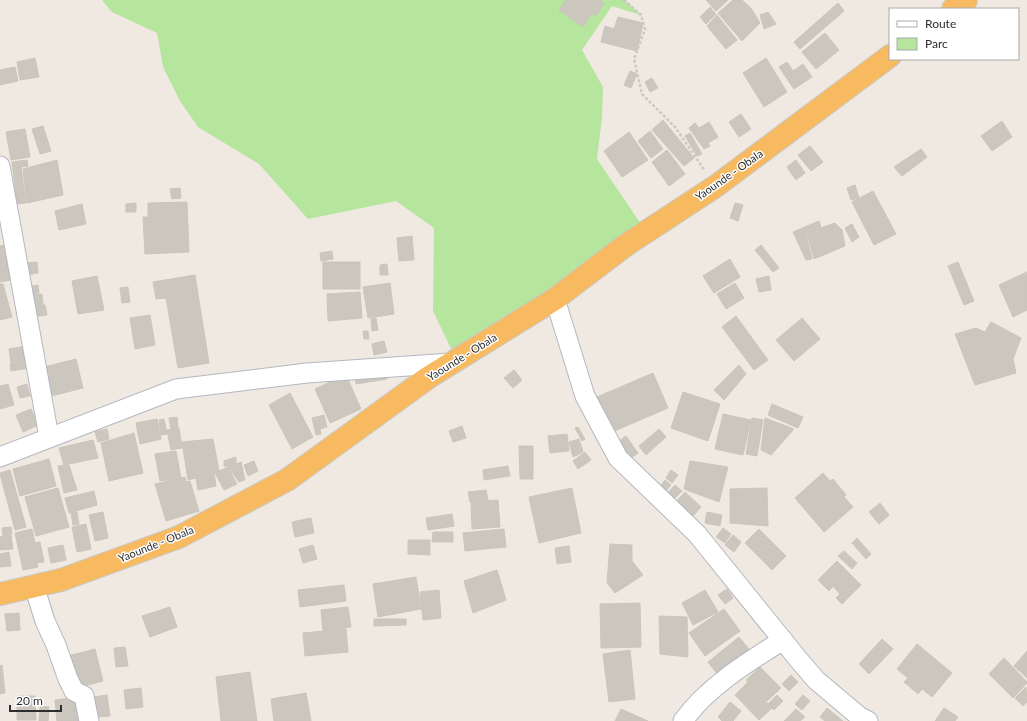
<svg xmlns="http://www.w3.org/2000/svg" width="1027" height="721" viewBox="0 0 1027 721" font-family="Lato,sans-serif">
	<rect width="100%" height="100%" fill="#efe9e1"/>
	<path fill="#b6e59e" d="M 102,0 L 624,0 L 641,15 L 612,6 L 582,50 L 603,87 L 602,118 L 597,159 L 647,233 L 458,363 L 433,311 L 434,228 L 396,201 L 308,219 L 259,164 L 198,127 L 180,101 L 163,67 L 157,33 L 112,12 Z"/>
	<g fill="#cbc7bf" stroke="#cbc5ba">
		<path d="M 566,0 L 601,0 L 604,3 L 596,16 L 592,13 L 583,27 L 559,10 Z"/>
		<path d="M 706,0 L 728,0 L 716,11 Z"/>
		<path d="M 733,0 L 742,0 L 751,8 L 760,23 L 742,41 L 718,13 Z"/>
		<path d="M 838,3 L 844,11 L 800,49 L 794,42 Z"/>
		<path d="M 710,7 L 716,14 L 706,24 L 700,17 Z"/>
		<path d="M 768,12 L 776,24 L 764,29 L 760,15 Z"/>
		<path d="M 717,15 L 737,40 L 726,49 L 707,26 Z"/>
		<path d="M 618,17 L 643,23 L 637,51 L 601,42 L 605,26 L 614,29 Z"/>
		<path d="M 825,33 L 839,50 L 816,69 L 802,52 Z"/>
		<path d="M 35,58 L 39,77 L 20,80 L 17,62 Z"/>
		<path d="M 766,58 L 787,92 L 764,107 L 743,73 Z"/>
		<path d="M 787,62 L 793,71 L 803,64 L 812,77 L 794,89 L 779,67 Z"/>
		<path d="M 15,67 L 18,81 L 0,85 L 0,70 Z"/>
		<path d="M 630,71 L 637,74 L 631,88 L 624,85 Z"/>
		<path d="M 652,78 L 658,88 L 650,92 L 645,82 Z"/>
		<path d="M 741,114 L 751,129 L 739,137 L 729,122 Z"/>
		<path d="M 663,120 L 694,158 L 684,166 L 652,130 Z"/>
		<path d="M 1002,121 L 1012,137 L 992,151 L 981,136 Z"/>
		<path d="M 709,122 L 718,137 L 708,143 L 710,146 L 704,149 L 689,128 L 695,123 L 699,128 Z"/>
		<path d="M 43,126 L 51,151 L 40,154 L 32,129 Z"/>
		<path d="M 25,129 L 30,157 L 11,160 L 6,132 Z"/>
		<path d="M 650,131 L 663,149 L 651,158 L 638,141 Z"/>
		<path d="M 629,132 L 648,160 L 622,177 L 604,151 Z"/>
		<path d="M 690,133 L 702,154 L 697,156 L 685,136 Z"/>
		<path d="M 810,146 L 823,162 L 811,171 L 798,155 Z"/>
		<path d="M 921,149 L 927,157 L 902,176 L 894,167 Z"/>
		<path d="M 667,150 L 685,174 L 669,186 L 652,162 Z"/>
		<path d="M 27,160 L 28,166 L 21,167 L 26,203 L 17,204 L 12,162 Z"/>
		<path d="M 57,160 L 63,195 L 27,203 L 23,169 Z"/>
		<path d="M 796,160 L 805,173 L 796,180 L 787,167 Z"/>
		<path d="M 855,185 L 859,198 L 851,200 L 847,188 Z"/>
		<path d="M 180,188 L 181,198 L 172,199 L 170,189 Z"/>
		<path d="M 873,191 L 896,234 L 874,245 L 852,202 Z"/>
		<path d="M 187,202 L 189,252 L 145,254 L 143,217 L 148,217 L 148,203 Z"/>
		<path d="M 136,203 L 136,212 L 126,212 L 126,204 Z"/>
		<path d="M 735,203 L 743,205 L 738,221 L 730,218 Z"/>
		<path d="M 82,204 L 86,224 L 59,230 L 55,211 Z"/>
		<path d="M 819,221 L 821,227 L 806,233 L 812,259 L 806,260 L 793,232 Z"/>
		<path d="M 835,223 L 842,230 L 845,246 L 814,259 L 807,233 Z"/>
		<path d="M 852,224 L 859,237 L 852,242 L 845,228 Z"/>
		<path d="M 412,236 L 414,260 L 399,261 L 397,238 Z"/>
		<path d="M 3,245 L 11,280 L 0,282 L 0,246 Z"/>
		<path d="M 761,245 L 779,268 L 773,272 L 755,250 Z"/>
		<path d="M 332,251 L 333,259 L 321,261 L 320,253 Z"/>
		<path d="M 730,259 L 740,277 L 714,293 L 703,276 Z"/>
		<path d="M 37,262 L 38,273 L 25,275 L 24,263 Z"/>
		<rect x="323" y="262" width="37" height="27"/>
		<path d="M 958,262 L 974,301 L 964,305 L 948,266 Z"/>
		<path d="M 387,264 L 388,275 L 380,275 L 380,265 Z"/>
		<path d="M 1027,272 L 1027,310 L 1013,317 L 999,285 Z"/>
		<path d="M 195,275 L 209,363 L 178,368 L 166,298 L 156,299 L 153,282 Z"/>
		<path d="M 97,276 L 104,310 L 78,314 L 72,281 Z"/>
		<path d="M 769,276 L 771,290 L 759,292 L 756,279 Z"/>
		<path d="M 390,283 L 394,314 L 368,318 L 363,287 Z"/>
		<path d="M 735,283 L 744,298 L 726,309 L 717,294 Z"/>
		<path d="M 0,284 L 3,284 L 12,317 L 0,320 Z"/>
		<path d="M 38,285 L 39,293 L 27,295 L 26,287 Z"/>
		<path d="M 128,287 L 130,302 L 122,303 L 120,288 Z"/>
		<path d="M 360,292 L 362,318 L 328,321 L 327,294 Z"/>
		<path d="M 42,294 L 43,305 L 28,306 L 27,296 Z"/>
		<path d="M 45,305 L 47,315 L 31,317 L 30,307 Z"/>
		<path d="M 150,315 L 155,345 L 135,349 L 130,318 Z"/>
		<path d="M 736,316 L 768,360 L 754,370 L 722,327 Z"/>
		<path d="M 376,318 L 378,330 L 372,331 L 371,319 Z"/>
		<path d="M 802,318 L 820,339 L 794,361 L 776,340 Z"/>
		<path d="M 991,322 L 1021,338 L 1013,359 L 1016,373 L 975,385 L 955,334 L 976,328 L 985,332 Z"/>
		<path d="M 363,331 L 368,331 L 369,339 L 364,339 Z"/>
		<path d="M 384,341 L 387,352 L 374,355 L 372,344 Z"/>
		<path d="M 31,345 L 33,359 L 11,363 L 9,349 Z"/>
		<path d="M 76,359 L 83,388 L 51,396 L 44,367 Z"/>
		<path d="M 28,361 L 29,368 L 11,371 L 10,364 Z"/>
		<path d="M 739,365 L 746,374 L 724,400 L 714,390 Z"/>
		<path d="M 386,370 L 387,379 L 356,384 L 355,375 Z"/>
		<path d="M 514,370 L 522,380 L 513,388 L 504,378 Z"/>
		<path d="M 653,373 L 668,408 L 612,432 L 597,397 Z"/>
		<path d="M 346,375 L 361,409 L 330,423 L 315,389 Z"/>
		<path d="M 8,384 L 14,405 L 0,409 L 0,386 Z"/>
		<path d="M 27,384 L 30,396 L 20,398 L 17,387 Z"/>
		<path d="M 683,392 L 720,404 L 708,441 L 671,428 Z"/>
		<path d="M 290,393 L 313,437 L 292,449 L 269,405 Z"/>
		<path d="M 772,404 L 803,417 L 798,428 L 768,415 Z"/>
		<path d="M 31,409 L 38,425 L 23,432 L 16,415 Z"/>
		<path d="M 723,414 L 751,420 L 743,455 L 715,449 Z"/>
		<path d="M 324,415 L 327,427 L 320,429 L 321,434 L 316,435 L 312,418 Z"/>
		<path d="M 177,417 L 178,428 L 171,429 L 169,418 Z"/>
		<path d="M 752,418 L 763,420 L 757,456 L 746,454 Z"/>
		<path d="M 765,418 L 794,429 L 771,455 L 761,450 Z"/>
		<path d="M 157,419 L 161,439 L 140,444 L 136,423 Z"/>
		<path d="M 164,419 L 167,434 L 161,435 L 159,420 Z"/>
		<path d="M 462,426 L 466,438 L 453,442 L 449,431 Z"/>
		<path d="M 578,427 L 585,439 L 582,441 L 575,428 Z"/>
		<path d="M 179,428 L 182,448 L 171,450 L 167,430 Z"/>
		<path d="M 107,429 L 109,439 L 98,442 L 95,432 Z"/>
		<path d="M 659,429 L 666,437 L 646,455 L 639,446 Z"/>
		<path d="M 134,433 L 143,473 L 109,481 L 101,443 Z"/>
		<path d="M 567,434 L 569,451 L 550,453 L 548,436 Z"/>
		<path d="M 626,436 L 638,453 L 627,461 L 615,444 Z"/>
		<path d="M 213,439 L 219,471 L 214,472 L 216,486 L 198,490 L 196,478 L 188,480 L 182,442 Z"/>
		<path d="M 579,439 L 583,452 L 573,457 L 569,442 Z"/>
		<path d="M 93,440 L 98,458 L 64,465 L 59,448 Z"/>
		<path d="M 519,446 L 533,446 L 533,479 L 520,479 Z"/>
		<path d="M 176,451 L 181,478 L 160,481 L 155,454 Z"/>
		<path d="M 585,452 L 591,460 L 578,469 L 573,461 Z"/>
		<path d="M 236,457 L 236,464 L 241,462 L 245,480 L 239,482 L 228,466 L 224,466 L 224,461 Z"/>
		<path d="M 49,459 L 56,486 L 20,496 L 13,469 Z"/>
		<path d="M 254,461 L 258,471 L 248,476 L 244,465 Z"/>
		<path d="M 690,461 L 728,467 L 719,502 L 684,489 Z"/>
		<path d="M 69,465 L 77,490 L 64,493 L 58,466 Z"/>
		<path d="M 508,466 L 510,476 L 484,480 L 483,470 Z"/>
		<path d="M 228,467 L 237,484 L 224,490 L 215,473 Z"/>
		<path d="M 10,470 L 26,527 L 15,530 L 0,474 L 0,473 Z"/>
		<path d="M 671,470 L 678,475 L 672,483 L 666,478 Z"/>
		<path d="M 823,473 L 830,481 L 833,479 L 846,495 L 844,497 L 853,507 L 824,532 L 795,498 Z"/>
		<path d="M 185,477 L 186,482 L 190,481 L 199,511 L 166,521 L 155,484 Z"/>
		<path d="M 665,480 L 671,485 L 665,492 L 660,487 Z"/>
		<path d="M 675,485 L 682,491 L 673,500 L 667,494 Z"/>
		<path d="M 58,488 L 69,527 L 36,536 L 25,497 Z"/>
		<path d="M 572,488 L 581,533 L 539,543 L 529,497 Z"/>
		<path d="M 767,488 L 768,526 L 730,523 L 730,489 Z"/>
		<path d="M 486,490 L 488,500 L 470,502 L 468,492 Z"/>
		<path d="M 94,491 L 97,505 L 69,513 L 65,498 Z"/>
		<path d="M 685,492 L 701,507 L 691,518 L 675,503 Z"/>
		<path d="M 498,500 L 500,527 L 472,529 L 471,502 Z"/>
		<path d="M 880,503 L 889,515 L 879,524 L 869,512 Z"/>
		<path d="M 77,512 L 79,524 L 73,525 L 71,513 Z"/>
		<path d="M 103,512 L 108,538 L 95,541 L 89,515 Z"/>
		<path d="M 707,512 L 722,515 L 720,526 L 705,523 Z"/>
		<path d="M 452,514 L 454,526 L 428,530 L 426,518 Z"/>
		<path d="M 311,518 L 314,533 L 295,537 L 292,522 Z"/>
		<path d="M 86,524 L 91,549 L 77,552 L 72,527 Z"/>
		<path d="M 11,527 L 12,534 L 3,536 L 2,528 Z"/>
		<path d="M 723,528 L 731,534 L 725,543 L 716,537 Z"/>
		<path d="M 32,529 L 35,543 L 40,542 L 44,562 L 37,563 L 38,567 L 23,570 L 15,533 Z"/>
		<path d="M 504,529 L 506,547 L 465,551 L 463,533 Z"/>
		<path d="M 759,529 L 786,556 L 772,570 L 745,543 Z"/>
		<path d="M 433,532 L 453,532 L 453,542 L 432,542 Z"/>
		<path d="M 11,535 L 13,549 L 0,550 L 0,537 Z"/>
		<path d="M 733,535 L 741,542 L 734,552 L 725,545 Z"/>
		<path d="M 857,538 L 871,554 L 866,559 L 852,543 Z"/>
		<path d="M 408,540 L 430,540 L 430,555 L 408,554 Z"/>
		<path d="M 610,544 L 632,545 L 632,561 L 643,575 L 615,593 L 607,583 Z"/>
		<path d="M 63,545 L 66,560 L 51,563 L 48,548 Z"/>
		<path d="M 313,545 L 317,559 L 303,563 L 299,549 Z"/>
		<path d="M 569,546 L 571,562 L 557,564 L 555,548 Z"/>
		<path d="M 844,551 L 857,563 L 852,569 L 838,556 Z"/>
		<path d="M 9,552 L 11,566 L 0,567 L 0,554 Z"/>
		<path d="M 837,561 L 861,585 L 842,604 L 836,598 L 840,594 L 833,586 L 829,591 L 818,580 Z"/>
		<path d="M 497,570 L 506,600 L 473,613 L 464,581 Z"/>
		<path d="M 416,577 L 421,609 L 378,617 L 373,584 Z"/>
		<path d="M 344,585 L 346,601 L 300,607 L 298,590 Z"/>
		<path d="M 727,589 L 733,598 L 725,604 L 718,595 Z"/>
		<path d="M 439,590 L 441,618 L 423,620 L 420,592 Z"/>
		<path d="M 705,590 L 718,612 L 693,625 L 682,603 Z"/>
		<path d="M 640,603 L 641,647 L 601,648 L 600,604 Z"/>
		<path d="M 170,607 L 177,627 L 150,637 L 142,616 Z"/>
		<path d="M 348,607 L 351,627 L 323,631 L 321,610 Z"/>
		<path d="M 724,609 L 740,631 L 705,656 L 689,633 Z"/>
		<path d="M 19,613 L 20,630 L 7,631 L 5,614 Z"/>
		<path d="M 659,616 L 687,617 L 688,657 L 660,654 Z"/>
		<path d="M 374,619 L 406,619 L 406,625 L 374,626 Z"/>
		<path d="M 346,629 L 348,652 L 305,656 L 303,633 Z"/>
		<path d="M 739,637 L 753,654 L 721,679 L 708,662 Z"/>
		<path d="M 882,639 L 893,649 L 869,674 L 859,664 Z"/>
		<path d="M 917,644 L 952,673 L 932,697 L 922,689 L 918,694 L 904,682 L 908,678 L 897,669 Z"/>
		<path d="M 125,647 L 128,666 L 116,667 L 114,648 Z"/>
		<path d="M 95,649 L 103,681 L 76,688 L 68,656 Z"/>
		<path d="M 630,650 L 635,699 L 609,702 L 603,654 Z"/>
		<path d="M 1027,651 L 1027,678 L 1014,666 Z"/>
		<path d="M 1004,658 L 1027,682 L 1027,683 L 1013,698 L 989,674 Z"/>
		<path d="M 2,665 L 5,693 L 0,694 L 0,666 Z"/>
		<path d="M 760,667 L 781,688 L 767,701 L 746,680 Z"/>
		<path d="M 250,672 L 257,721 L 221,721 L 216,677 Z"/>
		<path d="M 791,675 L 798,682 L 789,691 L 782,684 Z"/>
		<path d="M 748,682 L 772,708 L 759,720 L 735,695 Z"/>
		<path d="M 1026,687 L 1027,702 L 1023,706 L 1015,698 Z"/>
		<path d="M 141,688 L 143,707 L 126,709 L 124,690 Z"/>
		<path d="M 306,693 L 311,721 L 274,721 L 271,699 Z"/>
		<path d="M 107,695 L 110,716 L 97,717 L 94,697 Z"/>
		<path d="M 777,695 L 783,701 L 774,710 L 768,704 Z"/>
		<path d="M 803,695 L 810,701 L 802,710 L 795,704 Z"/>
		<path d="M 17,696 L 35,696 L 36,720 L 17,720 Z"/>
		<path d="M 79,697 L 82,721 L 57,721 L 55,700 Z"/>
		<path d="M 730,702 L 741,711 L 733,721 L 722,721 L 718,717 Z"/>
		<path d="M 40,706 L 49,707 L 48,721 L 39,721 Z"/>
		<path d="M 827,708 L 843,721 L 825,721 L 820,717 Z"/>
		<path d="M 944,708 L 958,717 L 955,721 L 935,721 Z"/>
		<path d="M 621,709 L 648,721 L 615,721 Z"/>
		<path d="M 796,709 L 805,717 L 800,721 L 784,721 Z"/>
	</g>
	<g fill="none" stroke-linecap="round" stroke-linejoin="round">
		<defs>
			<g id="minor">
				<path d="M 0,166 L 49,437"/>
				<path d="M 555,299 L 585,396 L 618,458 L 697,534 L 798,659 L 816,680 L 860,717 L 868,721"/>
				<path d="M 0,457 L 176,389 L 307,373 L 451,363"/>
				<path d="M 34,586 L 45,621 L 56,645 L 68,679 L 74,691 L 84,696 L 89,721"/>
				<path d="M 683,721 C 707,687 748,662 783,640"/>
			</g>
			<g id="trunk">
				<path d="M 953,9 L 966,0"/>
				<path d="M 0,594 L 61,580 L 179,537 L 287,480 L 429,377 L 555,299 L 626,245 L 716,186 L 890,56"/>
			</g>
		</defs>
		<use href="#minor" stroke="#b4b7c1" stroke-width="21"/>
		<use href="#trunk" stroke="#c9c9c9" stroke-width="24"/>
		<path stroke="#c9c9c9" stroke-width="2.5" stroke-dasharray="3 2" stroke-linecap="butt" d="M 624,0 L 641,15 L 645,29 L 634,59 L 642,94 L 675,127 L 705,171"/>
		<use href="#minor" stroke="#fff" stroke-width="19"/>
		<use href="#trunk" stroke="#f8ba60" stroke-width="22"/>
	</g>
	<g text-anchor="middle" stroke-width="3" stroke-linejoin="round" paint-order="stroke">
		<g font-size="11" fill="#2e2e2e" stroke="#fff">
			<text transform="translate(729 175) rotate(-35)" y="4">Yaounde - Obala</text>
			<text transform="translate(462 357) rotate(-32)" y="4">Yaounde - Obala</text>
			<text transform="translate(156 544) rotate(-22)" y="4">Yaounde - Obala</text>
		</g>
	</g>
	<rect x="889" y="8" width="130" height="52" fill="#ffffff" stroke="#ababab"/>
	<rect x="897" y="21" width="20" height="6" fill="#ffffff" stroke="#ababab"/>
	<text x="925" y="28" font-size="12" fill="#2e2e2e">Route</text>
	<rect x="897" y="38" width="20" height="12" fill="#b6e59e" stroke="#ababab"/>
	<text x="925" y="48" font-size="12" fill="#2e2e2e">Parc</text>
	<path d="M10 705v6h51v-6" fill="none" stroke="#2e2e2e" stroke-width="2"/>
	<text x="16" y="705" font-size="12" fill="#2e2e2e" stroke="#ffffff" stroke-width="3" paint-order="stroke">20 m</text>
</svg>
